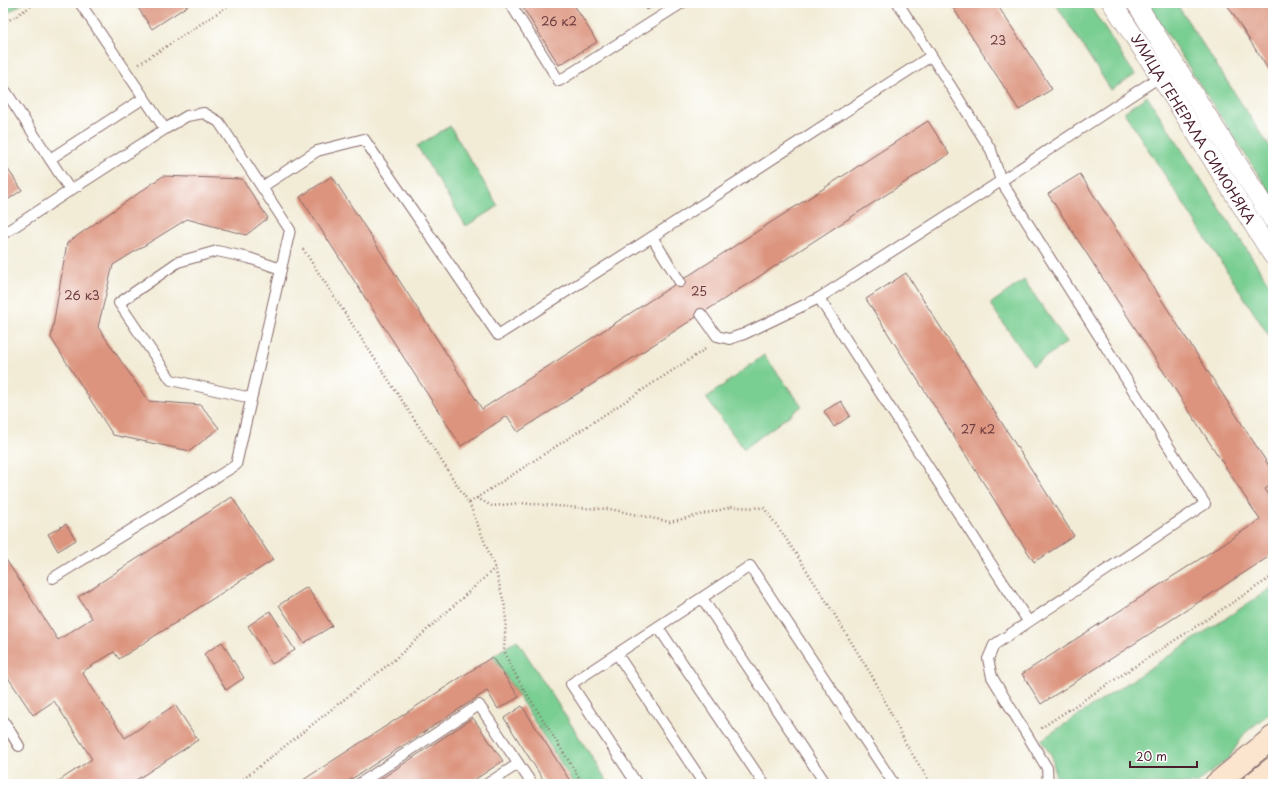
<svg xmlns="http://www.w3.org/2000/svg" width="1276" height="787" viewBox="0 0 1276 787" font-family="'Playpen Sans',sans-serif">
	<rect width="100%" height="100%" fill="#fff"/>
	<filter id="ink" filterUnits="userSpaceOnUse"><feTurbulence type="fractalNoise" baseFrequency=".025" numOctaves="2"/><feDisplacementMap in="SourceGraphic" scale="8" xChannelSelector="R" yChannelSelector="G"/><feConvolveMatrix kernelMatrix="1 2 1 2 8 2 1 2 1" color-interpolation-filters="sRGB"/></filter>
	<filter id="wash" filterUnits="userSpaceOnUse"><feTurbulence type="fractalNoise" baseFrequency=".012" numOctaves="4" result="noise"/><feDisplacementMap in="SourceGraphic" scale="16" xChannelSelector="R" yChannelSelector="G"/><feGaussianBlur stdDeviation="0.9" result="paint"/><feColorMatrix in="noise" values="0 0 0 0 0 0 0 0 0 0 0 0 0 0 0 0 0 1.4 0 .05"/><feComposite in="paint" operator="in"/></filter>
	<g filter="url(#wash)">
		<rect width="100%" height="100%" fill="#f2ecd7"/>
		<g fill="#79ce92" stroke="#62765e">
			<path d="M 7,3 L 23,3 L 3,16 L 3,5 Z"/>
			<path d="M 1055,3 L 1088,3 L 1135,75 L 1111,90 Z"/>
			<path d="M 1147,3 L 1176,3 L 1273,152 L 1273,197 Z"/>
			<path d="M 1147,96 L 1273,290 L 1273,342 L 1124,112 Z"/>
			<path d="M 450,126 L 498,206 L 466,226 L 417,146 Z"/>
			<path d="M 1024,280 L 1067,342 L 1033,366 L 990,304 Z"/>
			<path d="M 764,355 L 802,406 L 744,449 L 706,398 Z"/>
			<path d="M 1273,587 L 1273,710 L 1244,734 L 1229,758 L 1196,784 L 1057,784 L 1052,756 L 1041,740 Z"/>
			<path d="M 517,640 L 609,784 L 574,784 L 493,656 Z"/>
		</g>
		<g id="blocks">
			<g fill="#dc947e">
				<path d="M 135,3 L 192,3 L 152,29 Z"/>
				<path d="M 520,3 L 573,3 L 597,42 L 559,65 Z"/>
				<path d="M 643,3 L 659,3 L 647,10 Z"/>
				<path d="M 950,3 L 996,3 L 1052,89 L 1019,110 Z"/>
				<path d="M 1226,3 L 1273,3 L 1273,77 Z"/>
				<path d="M 928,121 L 949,154 L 518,432 L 507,416 L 461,446 L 300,197 L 332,176 L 482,409 Z"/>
				<path d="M 3,162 L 22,190 L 3,203 Z"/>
				<path d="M 1080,174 L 1273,472 L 1273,484 L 1265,489 L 1273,501 L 1273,554 L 1041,704 L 1022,674 L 1260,520 L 1048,194 Z"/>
				<path d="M 163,176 L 242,179 L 268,218 L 246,235 L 187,219 L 113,265 L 98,327 L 148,401 L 201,405 L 219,428 L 190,451 L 113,435 L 51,338 L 67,243 Z"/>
				<path d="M 906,273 L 1074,536 L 1034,562 L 866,299 Z"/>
				<path d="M 841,401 L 850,416 L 834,427 L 824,411 Z"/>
				<path d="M 232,497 L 273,560 L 119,659 L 114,652 L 82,672 L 125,738 L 175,705 L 198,740 L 130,784 L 54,784 L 92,759 L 54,701 L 33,715 L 3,670 L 3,555 L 58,640 L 92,618 L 78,597 Z"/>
				<path d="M 66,524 L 76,540 L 58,551 L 48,534 Z"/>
				<path d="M 307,587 L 332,626 L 304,643 L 279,605 Z"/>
				<path d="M 270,611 L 295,650 L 272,664 L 248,626 Z"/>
				<path d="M 222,642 L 244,678 L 226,690 L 204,654 Z"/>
				<path d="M 492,657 L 519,697 L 498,709 L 487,691 L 344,784 L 297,784 Z"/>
				<path d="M 522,706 L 572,784 L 546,784 L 504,718 Z"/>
				<path d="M 473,718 L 503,761 L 468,784 L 373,784 Z"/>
			</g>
		</g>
	</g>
	<g filter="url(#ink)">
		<use href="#blocks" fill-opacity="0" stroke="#856767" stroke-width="1"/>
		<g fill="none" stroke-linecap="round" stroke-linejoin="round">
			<defs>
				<g id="lane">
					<path d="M 510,3 L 559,81 L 682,3"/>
					<path d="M 898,3 L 991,150 L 1001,181 L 1205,504 L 994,645 L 988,659 L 992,677 L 1047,768 L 1048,784"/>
					<path d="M 3,87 L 70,190"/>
					<path d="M 50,159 L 144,98"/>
					<path d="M 262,187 L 317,151 L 364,139 L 498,335 L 652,237 L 680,282"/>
					<path d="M 3,234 L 165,129"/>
					<path d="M 652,237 L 931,56"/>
					<path d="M 819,298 L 1028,621"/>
					<path d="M 701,314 L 717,336 L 729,339 L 744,334 L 819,298 L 1001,181 L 1164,74"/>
					<path d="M 251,398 L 171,380 L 119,303 L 178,262 L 217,251 L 249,258 L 281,269"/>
					<path d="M 53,578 L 236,465 L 290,230 L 219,122 L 204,113 L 187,116 L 165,129 L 80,3"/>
					<path d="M 702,598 L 826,784"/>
					<path d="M 658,627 L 764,784"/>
					<path d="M 617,654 L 704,784"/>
					<path d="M 3,720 L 19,746"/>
					<path d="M 359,784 L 479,705 L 532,784"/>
					<path d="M 487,784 L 518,764"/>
					<path d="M 637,784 L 571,684 L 750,566 L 894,784"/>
				</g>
				<g id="street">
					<path d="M 1112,3 L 1160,76 L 1273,256"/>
					<path d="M 1136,3 L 1273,220"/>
				</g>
				<g id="secondary">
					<path d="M 1216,784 L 1273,737"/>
					<path d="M 1253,784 L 1273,768"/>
				</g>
			</defs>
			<use href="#lane" stroke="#856767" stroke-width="12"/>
			<use href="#street" stroke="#856767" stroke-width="20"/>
			<use href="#secondary" stroke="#856767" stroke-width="24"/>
			<g stroke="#856767" stroke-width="2.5" stroke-dasharray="1 3" stroke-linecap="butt">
				<path d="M 3,24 L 36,3"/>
				<path d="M 139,64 L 233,3"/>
				<path d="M 303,249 L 469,503 L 707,348"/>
				<path d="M 477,498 L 492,506 L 520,503 L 581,508 L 610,509 L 670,522 L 732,507 L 764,508 L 783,534 L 825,599 L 875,681 L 906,744 L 931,784"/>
				<path d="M 469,503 L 495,568 L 505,607 L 506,621 L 504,650 L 510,665 L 522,686 L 583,784"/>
				<path d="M 1041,728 L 1273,576"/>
				<path d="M 237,784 L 394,660 L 495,568"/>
			</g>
			<use href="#lane" stroke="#fff" stroke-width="10"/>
			<use href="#street" stroke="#fff" stroke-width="19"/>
			<use href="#secondary" stroke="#fbe5cf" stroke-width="22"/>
		</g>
	</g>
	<g text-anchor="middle" stroke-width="3.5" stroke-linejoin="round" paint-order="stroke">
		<g font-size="12" fill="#6e3c40">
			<text x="559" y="26">26 к2</text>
			<text x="998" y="45">23</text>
			<text x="699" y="296">25</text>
			<text x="82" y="300">26 к3</text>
			<text x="978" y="434">27 к2</text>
		</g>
		<g font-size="14" fill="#4a1f2b" stroke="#fff">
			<text transform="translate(1193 129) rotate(58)" y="5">УЛИЦА ГЕНЕРАЛА СИМОНЯКА</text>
		</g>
	</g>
	<rect width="1276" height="787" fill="none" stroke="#fff" stroke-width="16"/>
	<path d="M1130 761v6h67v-6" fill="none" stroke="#4a1f2b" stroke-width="2"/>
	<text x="1136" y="761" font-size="12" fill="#4a1f2b" stroke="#ffffff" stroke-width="3" paint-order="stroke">20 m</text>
</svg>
